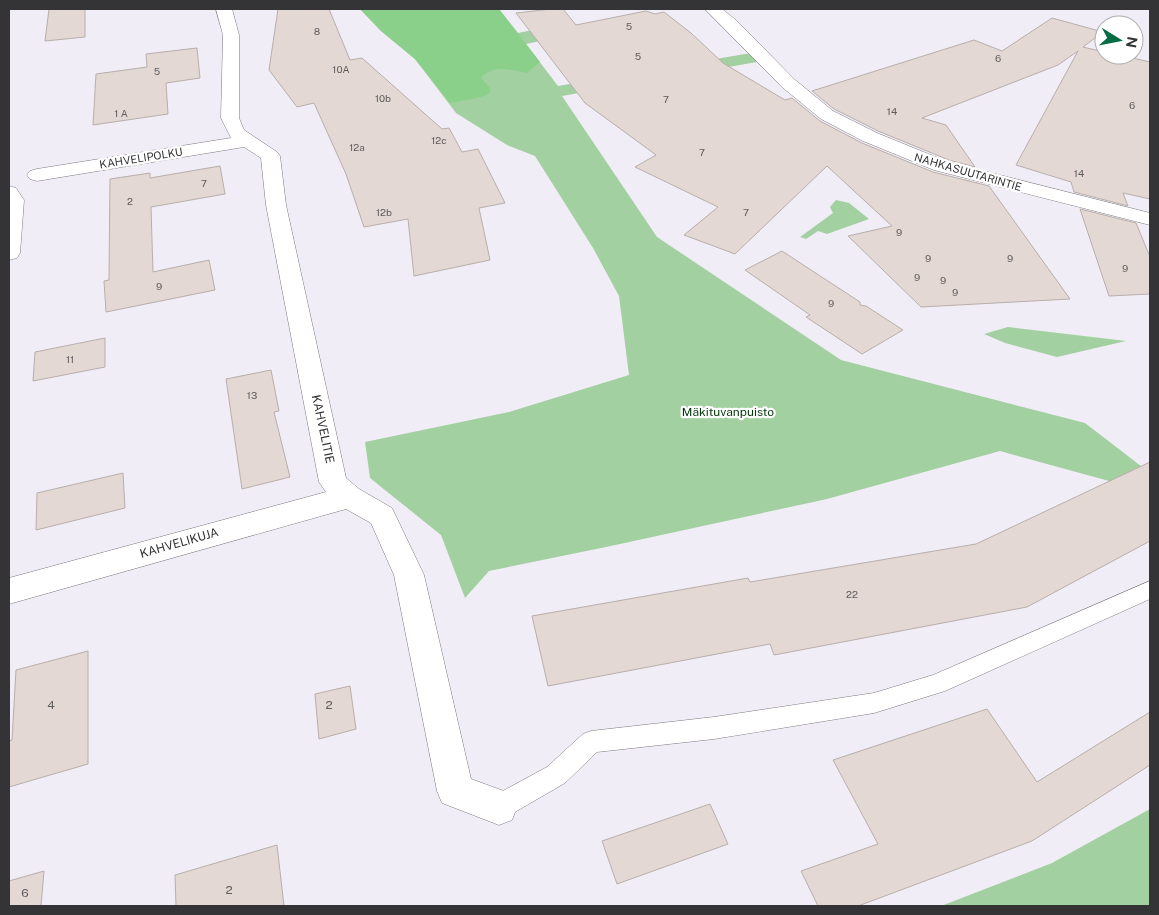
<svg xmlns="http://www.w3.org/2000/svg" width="1159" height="915" viewBox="0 0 1159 915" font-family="'Public Sans',sans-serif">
	<rect width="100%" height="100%" fill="#f1edf6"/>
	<g fill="#a2d0a1">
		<path d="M 360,9 L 499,9 L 518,33 L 567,23 L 578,33 L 526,44 L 558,86 L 751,53 L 757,62 L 562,96 L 657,237 L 841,360 L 1085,423 L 1150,473 L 1150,507 L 1120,484 L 1000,451 L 827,499 L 606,547 L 489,571 L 465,598 L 441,535 L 370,478 L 365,442 L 509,412 L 629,375 L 619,296 L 593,248 L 535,156 L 507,145 L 456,113 L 415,59 L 381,31 Z"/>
		<path d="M 836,200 L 849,203 L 869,219 L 827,234 L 818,231 L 806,239 L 800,237 L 833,213 L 830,207 Z"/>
		<path d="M 1008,327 L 1126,341 L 1057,357 L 1005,343 L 984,334 Z"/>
		<path d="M 1150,809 L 1150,906 L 941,906 L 1052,863 Z"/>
	</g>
	<path fill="#8ad08a" d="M 360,9 L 499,9 L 540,62 L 527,73 C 512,70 492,64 481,78 L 490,88 L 490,93 L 482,97 L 450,103 L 415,59 L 381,31 Z"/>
	<g fill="#e3d8d4" stroke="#b8aeaa">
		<path d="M 49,9 L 85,9 L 85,37 L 45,41 Z"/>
		<path d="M 278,9 L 329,9 L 350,60 L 362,58 L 442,129 L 449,128 L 462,152 L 478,149 L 505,203 L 479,208 L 490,260 L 414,276 L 408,219 L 364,227 L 346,174 L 314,103 L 297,107 L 269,70 Z"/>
		<path d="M 551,9 L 563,9 L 576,25 L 646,11 L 655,14 L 664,12 L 691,33 L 723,63 L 785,100 L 792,98 L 820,121 L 862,143 L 933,172 L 989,186 L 1070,299 L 921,307 L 848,236 L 892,226 L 827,166 L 735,254 L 684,235 L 718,207 L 635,167 L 656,155 L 585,103 L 516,13 Z"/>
		<path d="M 1052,18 L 1103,32 L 1083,47 L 1104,52 L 1104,55 L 1119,55 L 1150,62 L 1150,199 L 1123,193 L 1128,206 L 1074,192 L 1071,182 L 1016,165 L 1078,51 L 1058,65 L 922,118 L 946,125 L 975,167 L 949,160 L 878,131 L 834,109 L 812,91 L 974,40 L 1002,51 Z"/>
		<path d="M 197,48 L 200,78 L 166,83 L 168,114 L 93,125 L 96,74 L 147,67 L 146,54 Z"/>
		<path d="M 220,166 L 225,194 L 151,207 L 153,272 L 209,260 L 215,290 L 106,312 L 104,281 L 109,280 L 110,179 L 150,173 L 150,178 Z"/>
		<path d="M 1080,209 L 1136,223 L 1150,257 L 1150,294 L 1109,296 Z"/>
		<path d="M 782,251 L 860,302 L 860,305 L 866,306 L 903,330 L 862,354 L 806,317 L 810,315 L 745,270 Z"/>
		<path d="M 105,338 L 105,367 L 33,381 L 35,352 Z"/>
		<path d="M 271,370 L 279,411 L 274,412 L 290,477 L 242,489 L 226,379 Z"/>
		<path d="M 1150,462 L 1150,541 L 1027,607 L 774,655 L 770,644 L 548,686 L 532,616 L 748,578 L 750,582 L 976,544 Z"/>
		<path d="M 123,473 L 125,508 L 36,530 L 37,493 Z"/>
		<path d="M 88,651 L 88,764 L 9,787 L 9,741 L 12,740 L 16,670 Z"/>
		<path d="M 350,686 L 356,729 L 319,739 L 315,694 Z"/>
		<path d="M 987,709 L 1037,782 L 1150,712 L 1150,765 L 1032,841 L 858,906 L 818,906 L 801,871 L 878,844 L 833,760 Z"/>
		<path d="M 710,804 L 728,844 L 617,884 L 602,841 Z"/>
		<path d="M 277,845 L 284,906 L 176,906 L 175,875 Z"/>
		<path d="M 44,871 L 41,906 L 9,906 L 9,881 Z"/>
	</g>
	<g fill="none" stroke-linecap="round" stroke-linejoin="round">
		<defs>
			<path id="lane" d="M 1150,581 L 1150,599 L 945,691 L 874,713 L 714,739 L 597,752 L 565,783 L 508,816 L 499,819 L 490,816 L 486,807 L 490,798 L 547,767 L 583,734 L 591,731 L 714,717 L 874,693 L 933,675 Z"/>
			<g id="street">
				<path d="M 216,9 L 232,9 L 239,35 L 239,118 L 244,130 L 277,152 L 280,156 L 286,205 L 346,478 L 359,489 L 392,508 L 424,575 L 471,779 L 512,794 L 517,807 L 512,820 L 499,825 L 442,803 L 437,791 L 394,575 L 371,523 L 346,509 L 9,604 L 9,578 L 326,492 L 319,482 L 266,205 L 261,158 L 244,147 L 37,181 L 30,179 L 27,175 L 30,171 L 37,169 L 231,138 L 221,118 L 223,35 Z"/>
				<path d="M 705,9 L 722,9 L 736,20 L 794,79 L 833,111 L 877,133 L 948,162 L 1150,213 L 1150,225 L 934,170 L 863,141 L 821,119 L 782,87 Z"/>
				<path d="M 9,186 L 16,188 L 24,200 L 20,253 L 17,258 L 9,260 Z"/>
			</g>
		</defs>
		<use href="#lane" stroke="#7d7981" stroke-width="1"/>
		<use href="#street" stroke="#7d7981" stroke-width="1"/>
		<use href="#lane" fill="#fff" fill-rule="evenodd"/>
		<use href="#street" fill="#fff" fill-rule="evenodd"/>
	</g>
	<g text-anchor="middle" stroke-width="4.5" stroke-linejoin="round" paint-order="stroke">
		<g font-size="10" fill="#605c5e">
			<text x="629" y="30">5</text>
			<text x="317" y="35">8</text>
			<text x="638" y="60">5</text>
			<text x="998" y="62">6</text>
			<text x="341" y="73">10A</text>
			<text x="157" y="75">5</text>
			<text x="383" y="102">10b</text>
			<text x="666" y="103">7</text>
			<text x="1132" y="109">6</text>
			<text x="892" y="115">14</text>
			<text x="121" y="117">1 A</text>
			<text x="439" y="144">12c</text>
			<text x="357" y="151">12a</text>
			<text x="702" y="156">7</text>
			<text x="1079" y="177">14</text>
			<text x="204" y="187">7</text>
			<text x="130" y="205">2</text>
			<text x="384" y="216">12b</text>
			<text x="746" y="216">7</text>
			<text x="899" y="236">9</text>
			<text x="928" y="262">9</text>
			<text x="1010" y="262">9</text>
			<text x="1125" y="272">9</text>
			<text x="917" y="281">9</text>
			<text x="943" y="284">9</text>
			<text x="159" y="290">9</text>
			<text x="955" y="296">9</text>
			<text x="831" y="307">9</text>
			<text x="70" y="363">11</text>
			<text x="252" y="399">13</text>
			<text x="852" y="598">22</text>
		</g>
		<g font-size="11" fill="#343336" stroke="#fff">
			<text transform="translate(141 158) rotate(-9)" y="4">KAHVELIPOLKU</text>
			<text transform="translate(968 172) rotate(16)" y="4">NAHKASUUTARINTIE</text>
		</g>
		<g font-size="12" fill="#04370a" stroke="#fff">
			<text x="728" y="416">Mäkituvanpuisto</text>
		</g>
		<g font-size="12" fill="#343336" stroke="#fff">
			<text transform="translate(323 429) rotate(78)" y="4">KAHVELITIE</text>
			<text transform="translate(179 543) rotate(-16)" y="4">KAHVELIKUJA</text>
		</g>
		<g font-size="12" fill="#605c5e">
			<text x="51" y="709">4</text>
			<text x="329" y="709">2</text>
			<text x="229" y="894">2</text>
			<text x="25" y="897">6</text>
		</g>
	</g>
	<rect width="1159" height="915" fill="none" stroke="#343336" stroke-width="20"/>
	<g transform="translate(1119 40) rotate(100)"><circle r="24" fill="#ffffff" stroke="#aeadaf"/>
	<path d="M0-4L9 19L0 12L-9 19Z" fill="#056c43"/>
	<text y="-8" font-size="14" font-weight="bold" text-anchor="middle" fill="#343336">N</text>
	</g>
</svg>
